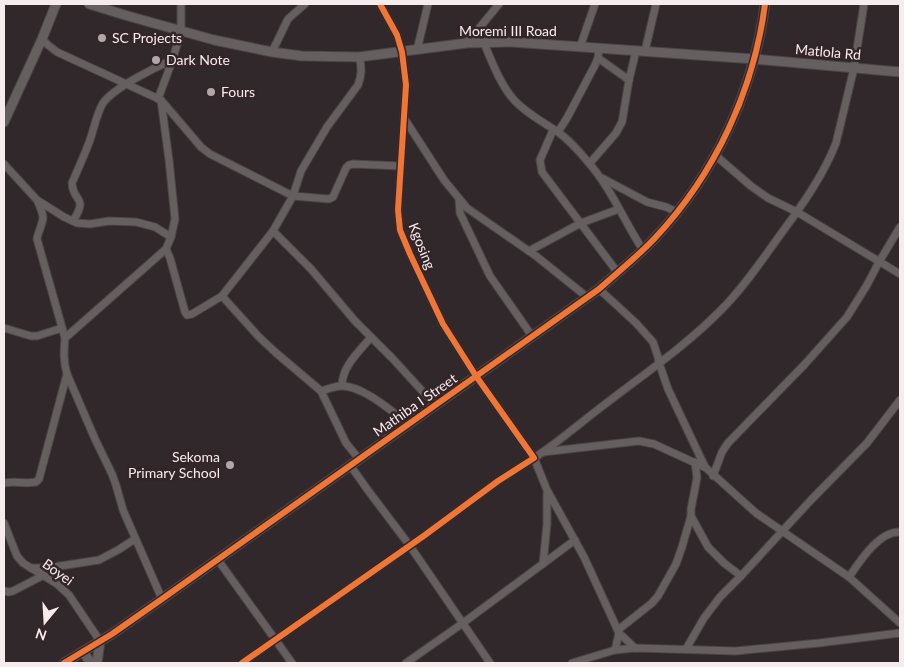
<svg xmlns="http://www.w3.org/2000/svg" width="904" height="667" viewBox="0 0 904 667" font-family="Lato,sans-serif">
	<rect width="100%" height="100%" fill="#30282a"/>
	<g fill="none" stroke-linecap="round" stroke-linejoin="round">
		<defs>
			<g id="minor">
				<path d="M 42,39 L 48,45 L 57,52 L 161,100 L 201,147 L 210,154 L 293,196 L 329,199 L 333,197 L 346,168 L 349,165 L 353,164 L 400,166"/>
				<path d="M 467,43 L 499,4"/>
				<path d="M 484,43 C 492,62 500,84 514,100 C 527,114 543,122 558,132 C 569,140 579,151 588,162 C 611,188 624,221 643,250"/>
				<path d="M 580,47 L 595,4"/>
				<path d="M 417,50 L 428,4"/>
				<path d="M 645,51 L 656,4"/>
				<path d="M 272,52 L 288,19 L 305,4"/>
				<path d="M 598,58 L 629,80"/>
				<path d="M 158,99 L 171,64 L 181,32 L 181,4"/>
				<path d="M 161,100 L 169,160 L 175,219 L 171,237 L 166,249 L 65,338 C 64,350 63,361 67,374 L 95,439 L 112,474 L 116,485 L 123,510 L 162,599"/>
				<path d="M 404,118 L 444,180 L 467,208 L 536,256 L 587,297"/>
				<path d="M 553,130 L 540,160 L 542,172 L 618,273"/>
				<path d="M 558,132 L 567,118 L 595,65 L 598,58 L 599,48"/>
				<path d="M 715,155 L 751,186 L 768,198 L 797,212 L 900,274"/>
				<path d="M 590,163 L 616,133 L 622,122 L 629,80 L 636,51"/>
				<path d="M 4,164 L 37,200 L 64,217 L 77,223 L 90,224 L 109,221 L 136,222 L 155,227 L 171,237"/>
				<path d="M 602,178 L 647,202 L 666,207 L 677,212"/>
				<path d="M 459,199 L 460,213 L 490,276 L 532,336"/>
				<path d="M 38,202 C 40,207 43,213 43,218 C 42,226 38,232 37,239 L 65,338"/>
				<path d="M 73,221 C 89,196 73,203 72,183 C 78,169 85,154 90,140 C 94,128 97,113 103,103 C 115,87 154,68 172,60"/>
				<path d="M 273,231 L 293,196 L 301,171 L 327,127 L 358,85 C 362,75 362,66 359,57"/>
				<path d="M 166,249 L 170,258 L 185,312 L 187,315 L 192,314 L 222,296 L 258,336 L 275,352 L 321,391 L 346,443 L 359,459"/>
				<path d="M 529,251 L 581,223 L 619,209"/>
				<path d="M 599,289 L 636,323 L 653,342 L 658,357 L 659,363 L 668,389 L 705,467 L 756,513 L 849,577 L 900,623"/>
				<path d="M 222,296 L 273,231 L 311,269 L 355,321 L 393,359 L 435,405"/>
				<path d="M 4,328 L 31,336 L 37,336 L 62,328"/>
				<path d="M 342,386 C 342,366 359,352 371,337"/>
				<path d="M 321,391 C 327,389 334,387 340,386 C 361,384 393,412 408,424"/>
				<path d="M 543,452 L 639,441 L 654,444 L 704,467"/>
				<path d="M 695,462 L 697,478 L 691,509 L 691,516 L 708,547 L 724,563 L 741,576"/>
				<path d="M 350,465 L 367,489 L 410,546 L 490,663"/>
				<path d="M 713,476 L 722,452 L 728,443 L 805,364 L 847,317 L 867,285 L 879,262 L 900,227"/>
				<path d="M 4,483 C 15,481 26,484 36,482 L 39,479 L 67,374"/>
				<path d="M 4,523 L 17,556 L 23,563 L 57,584 L 69,595 L 100,641"/>
				<path d="M 218,560 L 292,663"/>
				<path d="M 543,564 L 547,524 L 547,493"/>
				<path d="M 31,568 L 47,568 L 99,560 L 118,550 L 135,539"/>
				<path d="M 849,577 C 860,561 879,531 900,532"/>
				<path d="M 4,591 L 9,592 L 13,591 L 44,575"/>
				<path d="M 618,630 L 652,603 L 658,596 L 676,564 L 682,547 L 691,516"/>
				<path d="M 635,648 L 619,633 L 584,557 L 547,490 L 534,458 C 559,442 581,422 604,405 C 644,374 687,345 722,309 C 745,286 764,257 783,231 C 803,204 824,174 836,143 L 854,68 L 864,4"/>
				<path d="M 686,649 L 704,618 L 720,597 L 741,576 L 811,500 L 867,443 L 900,400"/>
				<path d="M 615,650 L 619,633"/>
				<path d="M 242,663 L 425,535 L 498,481 L 534,458 L 476,376 L 443,324 L 410,254 L 400,230 L 398,210 L 406,85 L 402,52 L 397,35 L 380,4"/>
				<path d="M 406,663 L 463,623 L 575,540"/>
				<path d="M 572,663 L 615,650 L 635,648 L 736,651 L 819,643 L 900,633"/>
			</g>
			<g id="tertiary">
				<path d="M 89,4 L 128,16 L 214,40 L 272,52 L 302,56 L 359,57 L 467,43 L 511,42 L 754,59 L 900,72"/>
				<path d="M 4,122 L 42,39 L 56,4"/>
				<path d="M 83,652 L 91,663"/>
				<path d="M 64,663 L 112,634 L 162,599 L 599,289 C 618,272 638,256 655,238 C 715,174 754,90 765,4"/>
				<path d="M 97,663 L 100,641"/>
			</g>
		</defs>
		<use href="#minor" stroke="#4b4446" stroke-width="9"/>
		<use href="#tertiary" stroke="#4b4446" stroke-width="11"/>
		<use href="#minor" stroke="#655f60" stroke-width="7"/>
		<use href="#tertiary" stroke="#655f60" stroke-width="9"/>
		<defs>
			<g id="cycleway">
				<path d="M 64,663 L 112,634 L 162,599 L 599,289 C 618,272 638,256 655,238 C 715,174 754,90 765,4"/>
				<path d="M 242,663 L 425,535 L 498,481 L 534,458 L 476,376 L 443,324 L 410,254 L 400,230 L 398,210 L 406,85 L 402,52 L 397,35 L 380,4"/>
			</g>
		</defs>
		<use href="#cycleway" stroke="#342529" stroke-width="9"/>
		<use href="#cycleway" stroke="#f07635" stroke-width="6"/>
	</g>
	<g fill="#b1a7a9" stroke="#342529" stroke-width="2">
		<circle cx="102" cy="38" r="5"/>
		<circle cx="156" cy="60" r="5"/>
		<circle cx="211" cy="92" r="5"/>
		<circle cx="230" cy="465" r="5"/>
	</g>
	<g text-anchor="middle" stroke-width="5" stroke-linejoin="round" paint-order="stroke">
		<g font-size="14" fill="#f6ecee" stroke="#342529">
			<text x="508" y="36">Moremi III Road</text>
			<text transform="translate(828 52) rotate(5)" y="5">Matlola Rd</text>
			<text transform="translate(422 246) rotate(68)" y="5">Kgosing</text>
			<text transform="translate(415 405) rotate(-35)" y="5">Mathiba I Street</text>
			<text transform="translate(58 572) rotate(36)" y="5">Boyei</text>
		</g>
		<g font-size="14" fill="#f6ecee" stroke="#342529" text-anchor="start">
			<text x="112" y="43">SC Projects</text>
			<text x="166" y="65">Dark Note</text>
			<text x="221" y="97">Fours</text>
			<text x="220" y="462" text-anchor="end">Sekoma<tspan x="220" dy="16">Primary School</tspan></text>
		</g>
	</g>
	<rect width="904" height="667" fill="none" stroke="#f6ecee" stroke-width="10"/>
	<g transform="translate(45 622) rotate(198)" stroke="#342529" stroke-width="4" paint-order="stroke">
	<path d="M0-4L9 19L0 12L-9 19Z" fill="#f6ecee"/>
	<text y="-8" font-size="14" font-weight="bold" text-anchor="middle" fill="#f6ecee">N</text>
	</g>
</svg>
